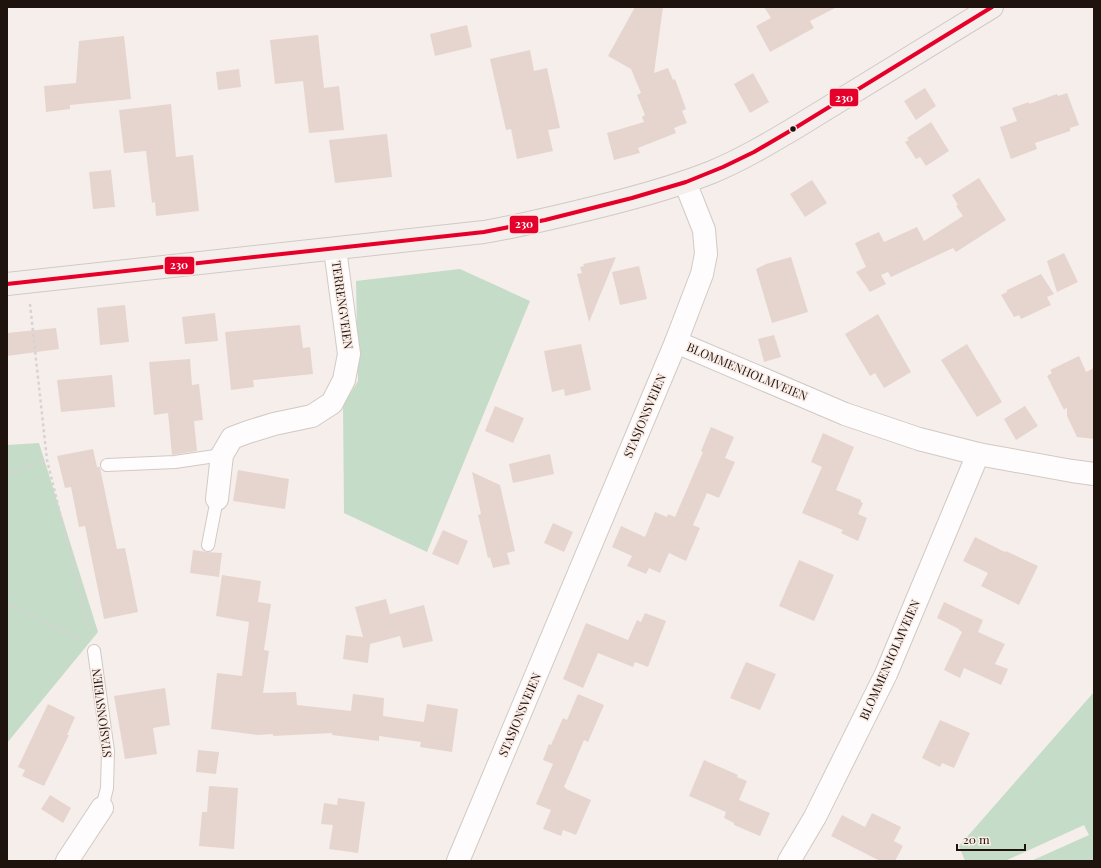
<svg xmlns="http://www.w3.org/2000/svg" width="1101" height="868" viewBox="0 0 1101 868" font-family="'Playfair Display',serif">
	<rect width="100%" height="100%" fill="#f6eeeb"/>
	<g fill="#c4dcc8">
		<path d="M 460,269 L 530,301 L 427,552 L 344,513 L 343,405 L 358,381 L 356,281 Z"/>
		<path d="M 39,443 L 98,632 L 7,743 L 7,445 Z"/>
		<path d="M 1094,692 L 1094,861 L 1031,861 L 1089,835 L 1084,825 L 1005,861 L 965,861 L 959,846 Z"/>
	</g>
	<g fill="#e6d5ce">
		<path d="M 635,7 L 663,7 L 654,73 L 668,68 L 673,80 L 675,79 L 686,109 L 682,111 L 687,123 L 674,128 L 676,133 L 638,148 L 640,153 L 614,160 L 607,133 L 644,122 L 642,117 L 645,115 L 637,95 L 641,93 L 631,69 L 608,56 Z"/>
		<path d="M 764,7 L 837,7 L 810,21 L 814,28 L 770,52 L 756,26 L 771,18 Z"/>
		<path d="M 467,25 L 472,47 L 435,56 L 430,34 Z"/>
		<path d="M 318,35 L 324,88 L 339,86 L 344,130 L 309,133 L 303,81 L 275,84 L 270,40 Z"/>
		<path d="M 124,36 L 131,99 L 70,105 L 70,109 L 46,112 L 44,86 L 76,83 L 79,41 Z"/>
		<path d="M 530,50 L 534,71 L 547,68 L 560,128 L 548,130 L 553,151 L 517,159 L 511,129 L 506,130 L 490,59 Z"/>
		<path d="M 239,69 L 241,87 L 218,90 L 216,72 Z"/>
		<path d="M 753,73 L 769,102 L 750,113 L 734,84 Z"/>
		<path d="M 925,88 L 936,106 L 916,120 L 904,101 Z"/>
		<path d="M 1067,93 L 1079,125 L 1070,128 L 1070,131 L 1035,143 L 1037,149 L 1011,159 L 1000,127 L 1017,121 L 1012,108 L 1029,102 L 1029,104 L 1057,94 L 1058,96 Z"/>
		<path d="M 171,104 L 176,157 L 193,155 L 199,211 L 156,216 L 155,202 L 152,203 L 146,151 L 124,153 L 119,110 Z"/>
		<path d="M 931,122 L 949,151 L 926,166 L 920,157 L 916,159 L 905,142 L 909,140 L 907,138 Z"/>
		<path d="M 387,134 L 392,177 L 335,183 L 329,140 Z"/>
		<path d="M 111,170 L 115,207 L 93,209 L 89,172 Z"/>
		<path d="M 979,178 L 1006,220 L 956,252 L 953,248 L 891,277 L 888,272 L 881,275 L 886,284 L 870,292 L 856,272 L 866,267 L 855,243 L 879,232 L 884,242 L 917,227 L 924,241 L 963,216 L 956,206 L 958,205 L 952,195 Z"/>
		<path d="M 812,180 L 827,203 L 805,217 L 790,194 Z"/>
		<path d="M 1064,253 L 1078,282 L 1057,292 L 1047,261 Z"/>
		<path d="M 616,257 L 589,322 L 577,274 L 582,273 L 580,267 L 584,266 L 583,264 Z"/>
		<path d="M 791,257 L 808,312 L 772,323 L 756,269 L 766,264 Z"/>
		<path d="M 639,266 L 647,299 L 620,305 L 612,272 Z"/>
		<path d="M 1041,274 L 1054,294 L 1047,297 L 1051,305 L 1021,319 L 1019,315 L 1014,317 L 1001,295 L 1007,292 L 1007,290 Z"/>
		<path d="M 125,305 L 129,342 L 100,345 L 97,308 Z"/>
		<path d="M 215,313 L 218,341 L 185,344 L 182,317 Z"/>
		<path d="M 878,314 L 911,372 L 884,388 L 875,373 L 870,376 L 845,334 Z"/>
		<path d="M 300,325 L 303,348 L 310,347 L 313,374 L 253,380 L 254,387 L 231,390 L 225,332 Z"/>
		<path d="M 56,328 L 59,349 L 7,356 L 7,333 Z"/>
		<path d="M 774,335 L 781,357 L 764,362 L 758,339 Z"/>
		<path d="M 581,344 L 591,390 L 565,396 L 564,389 L 552,392 L 544,351 Z"/>
		<path d="M 967,344 L 1002,402 L 977,417 L 941,360 Z"/>
		<path d="M 1079,356 L 1086,372 L 1094,368 L 1094,439 L 1077,437 L 1067,416 L 1067,407 L 1064,410 L 1047,376 L 1052,373 L 1050,370 Z"/>
		<path d="M 190,359 L 192,385 L 199,384 L 203,420 L 194,421 L 197,451 L 172,455 L 168,413 L 154,415 L 149,362 Z"/>
		<path d="M 112,375 L 115,407 L 61,412 L 57,380 Z"/>
		<path d="M 495,406 L 524,418 L 513,443 L 485,431 Z"/>
		<path d="M 1025,406 L 1038,426 L 1016,440 L 1004,419 Z"/>
		<path d="M 711,427 L 734,437 L 725,458 L 735,462 L 719,498 L 707,493 L 693,525 L 700,528 L 686,561 L 669,553 L 660,573 L 649,568 L 646,574 L 627,566 L 632,556 L 612,547 L 621,526 L 645,537 L 655,512 L 667,517 L 668,514 L 675,517 L 703,452 L 701,451 Z"/>
		<path d="M 823,433 L 854,447 L 836,490 L 861,500 L 861,502 L 863,503 L 858,514 L 867,518 L 858,541 L 841,533 L 843,530 L 802,513 L 822,467 L 811,462 Z"/>
		<path d="M 93,449 L 97,467 L 100,467 L 100,468 L 117,549 L 125,548 L 138,612 L 104,619 L 85,526 L 79,527 L 71,487 L 65,488 L 57,456 Z"/>
		<path d="M 550,454 L 554,474 L 513,483 L 509,464 Z"/>
		<path d="M 238,470 L 289,479 L 285,509 L 233,501 Z"/>
		<path d="M 472,472 L 500,485 L 515,551 L 507,553 L 510,564 L 493,568 L 490,557 L 488,558 L 478,515 L 481,514 Z"/>
		<path d="M 553,523 L 573,532 L 564,552 L 544,543 Z"/>
		<path d="M 443,530 L 468,541 L 458,565 L 432,554 Z"/>
		<path d="M 975,537 L 1005,552 L 1006,551 L 1038,566 L 1019,605 L 981,586 L 988,573 L 963,561 Z"/>
		<path d="M 193,550 L 207,552 L 222,553 L 219,577 L 190,573 Z"/>
		<path d="M 799,560 L 834,575 L 814,621 L 779,606 Z"/>
		<path d="M 222,575 L 261,581 L 258,602 L 271,604 L 264,650 L 269,651 L 263,693 L 296,692 L 297,705 L 351,711 L 353,694 L 384,698 L 383,716 L 424,722 L 427,704 L 458,709 L 452,752 L 420,747 L 421,742 L 379,736 L 379,741 L 332,735 L 332,733 L 273,736 L 273,734 L 258,735 L 211,729 L 217,673 L 242,676 L 249,622 L 216,616 Z"/>
		<path d="M 386,599 L 390,614 L 424,605 L 433,641 L 403,648 L 400,636 L 370,644 L 368,663 L 343,659 L 346,635 L 363,637 L 355,607 Z"/>
		<path d="M 944,602 L 983,620 L 978,632 L 1005,644 L 995,664 L 1008,669 L 1001,685 L 964,668 L 960,678 L 944,670 L 962,632 L 959,630 L 959,629 L 937,618 Z"/>
		<path d="M 645,613 L 666,621 L 648,667 L 635,662 L 633,667 L 598,653 L 583,688 L 563,679 L 586,623 L 628,640 L 637,620 L 641,622 Z"/>
		<path d="M 746,662 L 776,674 L 760,710 L 730,698 Z"/>
		<path d="M 165,688 L 170,725 L 153,728 L 157,754 L 125,759 L 114,696 Z"/>
		<path d="M 578,694 L 604,705 L 588,742 L 584,740 L 564,787 L 566,788 L 566,789 L 591,800 L 576,835 L 563,830 L 561,836 L 543,829 L 551,810 L 536,804 L 553,764 L 543,760 L 549,744 L 551,745 L 563,718 L 567,720 Z"/>
		<path d="M 48,704 L 75,717 L 67,735 L 69,735 L 44,786 L 22,776 L 25,770 L 18,767 Z"/>
		<path d="M 940,720 L 970,733 L 954,768 L 942,763 L 940,767 L 922,758 Z"/>
		<path d="M 198,750 L 219,752 L 216,774 L 196,772 Z"/>
		<path d="M 704,760 L 738,775 L 737,777 L 747,781 L 739,800 L 770,813 L 760,836 L 734,825 L 734,823 L 724,818 L 726,812 L 689,796 Z"/>
		<path d="M 209,786 L 238,788 L 234,849 L 199,846 L 202,812 L 207,812 Z"/>
		<path d="M 50,795 L 71,808 L 63,823 L 41,809 Z"/>
		<path d="M 338,798 L 365,802 L 358,853 L 329,849 L 333,825 L 321,824 L 324,803 L 337,805 Z"/>
		<path d="M 872,813 L 901,827 L 894,841 L 903,846 L 895,861 L 880,861 L 831,836 L 842,815 L 865,827 Z"/>
	</g>
	<g fill="none" stroke-linecap="round" stroke-linejoin="round">
		<defs>
			<g id="service">
				<path d="M 107,465 L 175,462 L 222,455"/>
				<path d="M 208,545 L 217,499"/>
				<path d="M 94,651 L 108,751 L 107,788 L 102,808"/>
			</g>
			<g id="minor">
				<path d="M 676,342 L 845,414 L 919,439 L 978,454 L 1072,471 L 1094,474"/>
				<path d="M 217,499 L 222,455 L 232,438 L 248,432 L 274,424 L 312,416 L 332,403 L 344,380 L 349,354 L 335,249"/>
				<path d="M 67,861 L 102,808"/>
				<path d="M 458,861 L 676,342 L 702,274 L 706,254 L 704,230 L 685,182"/>
				<path d="M 789,861 L 815,817 L 886,674 L 978,454"/>
			</g>
			<path id="secondary" d="M 7,284 L 484,232 C 525,225 565,215 605,205 C 641,196 677,186 712,172 C 741,160 768,144 795,128 L 992,7"/>
		</defs>
		<use href="#service" stroke="#d2c9c4" stroke-width="14"/>
		<use href="#minor" stroke="#d2c9c4" stroke-width="24"/>
		<use href="#secondary" stroke="#d2c9c4" stroke-width="24"/>
		<g stroke="#d6d3d2" stroke-width="2.5" stroke-dasharray="3 3" stroke-linecap="butt">
			<path d="M 30,304 L 47,460 L 90,635"/>
			<path d="M 7,473 L 47,460"/>
			<path d="M 7,604 L 24,610 L 50,625 L 78,637 L 82,640"/>
		</g>
		<use href="#service" stroke="#fefcfc" stroke-width="12"/>
		<use href="#minor" stroke="#fefcfc" stroke-width="22"/>
		<use href="#secondary" stroke="#f4efed" stroke-width="22"/>
		<defs>
			<path id="bus-1" d="M 7,284 L 484,232 L 545,220 L 632,198 L 686,182 L 723,167 L 754,152 L 795,128 L 992,7"/>
		</defs>
		<use href="#bus-1" stroke="#faede7" stroke-width="7"/>
		<use href="#bus-1" stroke="#e4002b" stroke-width="4"/>
	</g>
	<circle fill="#1f130e" stroke="#faede7" stroke-width="1.5" cx="793" cy="129" r="3.5"/>
	<g text-anchor="middle" stroke-width="3" stroke-linejoin="round" paint-order="stroke">
		<g font-size="12" fill="#1f130e" stroke="#faede7">
			<text transform="translate(342 305) rotate(82)" y="4">TERRENGVEIEN</text>
			<text transform="translate(747 372) rotate(23)" y="4">BLOMMENHOLMVEIEN</text>
			<text transform="translate(645 416) rotate(-67)" y="4">STASJONSVEIEN</text>
			<text transform="translate(890 660) rotate(-66)" y="4">BLOMMENHOLMVEIEN</text>
			<text transform="translate(102 713) rotate(-97)" y="4">STASJONSVEIEN</text>
			<text transform="translate(520 715) rotate(-67)" y="4">STASJONSVEIEN</text>
		</g>
	</g>
	<g stroke="#faede7" stroke-width="1.5">
		<rect x="829" y="88" width="30" height="19" rx="4" fill="#e4002b"/>
		<rect x="509" y="215" width="30" height="19" rx="4" fill="#e4002b"/>
		<rect x="164" y="256" width="31" height="19" rx="4" fill="#e4002b"/>
	</g>
	<g font-size="11" text-anchor="middle" font-weight="bold" fill="#fff">
		<text x="844" y="102">230</text>
		<text x="524" y="228">230</text>
		<text x="179" y="269">230</text>
	</g>
	<rect width="1101" height="868" fill="none" stroke="#1f130e" stroke-width="16"/>
	<path d="M957 844v6h68v-6" fill="none" stroke="#1f130e" stroke-width="2"/>
	<text x="963" y="844" font-size="12" fill="#1f130e" stroke="#faede7" stroke-width="3" paint-order="stroke">20 m</text>
</svg>
